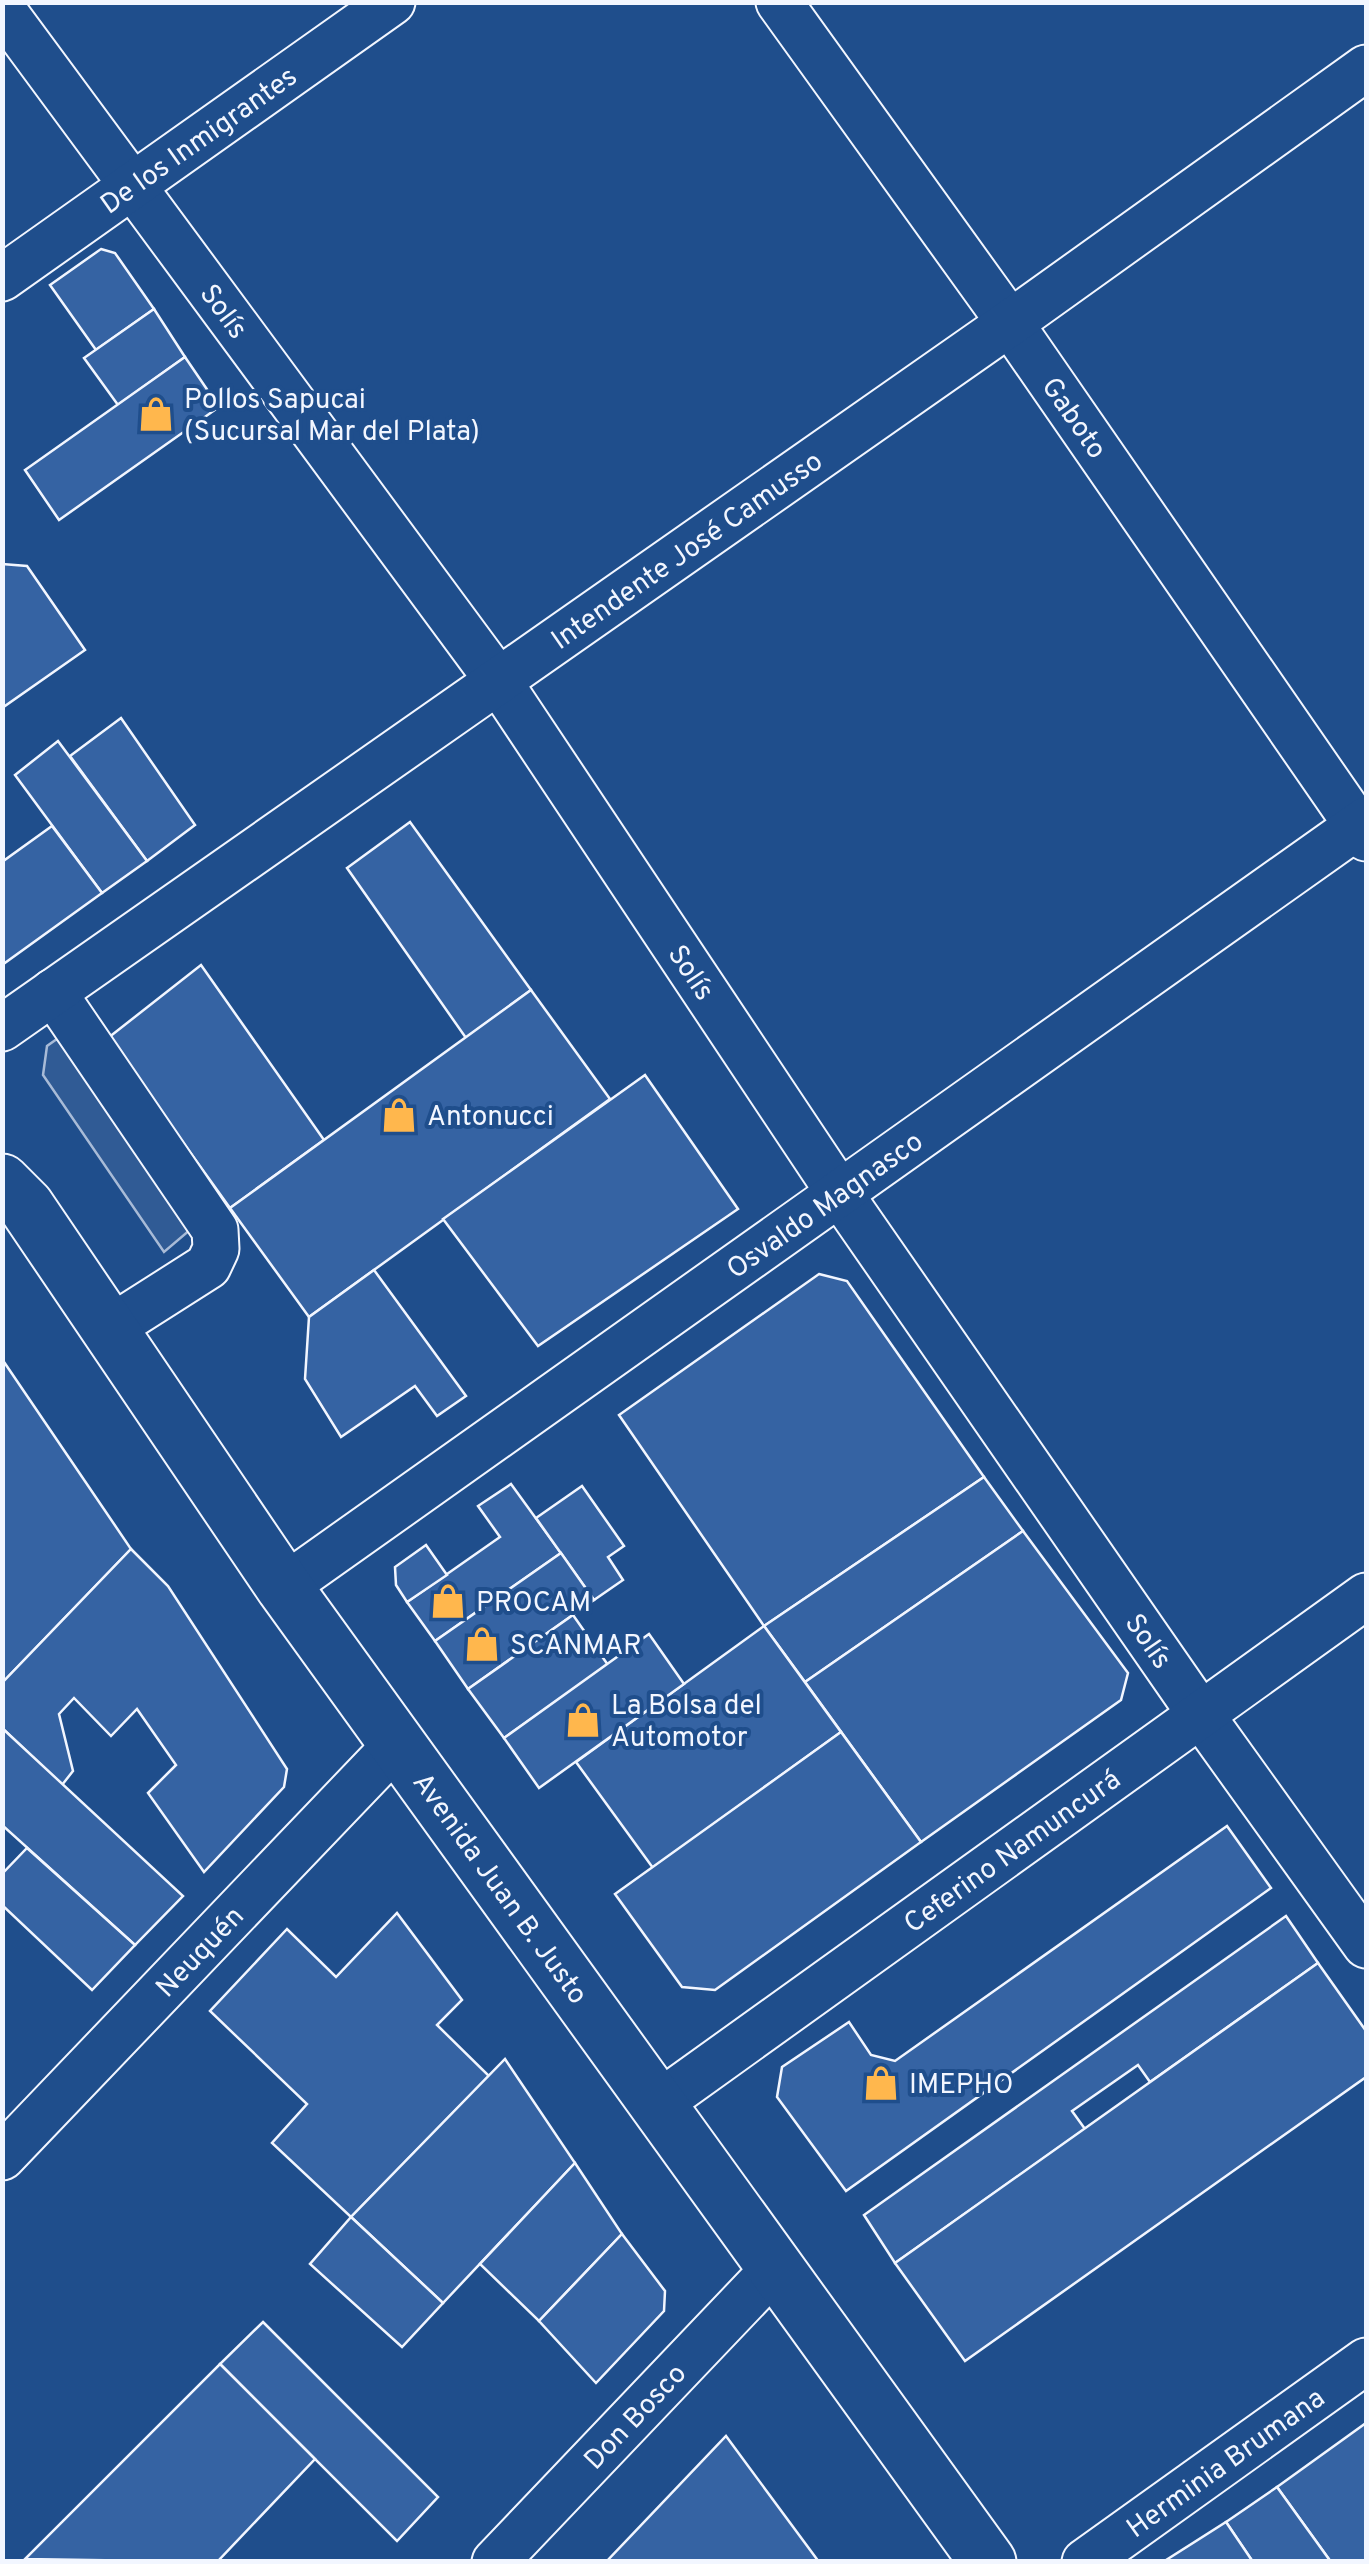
<svg xmlns="http://www.w3.org/2000/svg" width="1369" height="2564" viewBox="0 0 1369 2564" font-family="Overpass,sans-serif">
	<rect width="100%" height="100%" fill="#1f4e8c"/>
	<path fill="#305b95" stroke="#a8bbd7" stroke-width="2.5" d="M 91,1015 L 224,1201 L 164,1252 L 43,1075 L 47,1046 Z"/>
	<g fill="#3563a3" stroke="#f2f6ff" stroke-width="2.5">
		<path d="M 101,249 L 115,253 L 154,309 L 96,350 L 50,285 Z"/>
		<path d="M 154,309 L 185,357 L 118,405 L 84,358 Z"/>
		<path d="M 185,357 L 219,407 L 59,520 L 25,470 Z"/>
		<path d="M 2,564 L 27,566 L 85,650 L 2,708 Z"/>
		<path d="M 121,718 L 195,825 L 147,861 L 70,756 Z"/>
		<path d="M 58,741 L 147,861 L 102,893 L 15,775 Z"/>
		<path d="M 410,822 L 531,990 L 466,1038 L 347,868 Z"/>
		<path d="M 52,826 L 102,893 L 2,965 L 2,862 Z"/>
		<path d="M 201,965 L 324,1140 L 230,1208 L 108,1038 Z"/>
		<path d="M 531,990 L 610,1099 L 309,1317 L 230,1208 Z"/>
		<path d="M 645,1075 L 738,1209 L 538,1346 L 443,1219 Z"/>
		<path d="M 374,1270 L 466,1396 L 437,1416 L 415,1386 L 341,1437 L 305,1379 L 309,1317 Z"/>
		<path d="M 819,1274 L 847,1281 L 984,1477 L 764,1626 L 619,1415 Z"/>
		<path d="M 2,1359 L 131,1549 L 2,1683 Z"/>
		<path d="M 984,1477 L 1023,1531 L 805,1682 L 764,1626 Z"/>
		<path d="M 511,1484 L 561,1553 L 435,1641 L 407,1602 L 500,1537 L 478,1506 Z"/>
		<path d="M 582,1486 L 624,1546 L 608,1557 L 623,1580 L 594,1600 L 536,1518 Z"/>
		<path d="M 1023,1531 L 1128,1673 L 1121,1700 L 921,1842 L 805,1682 Z"/>
		<path d="M 426,1545 L 447,1575 L 407,1602 L 396,1585 L 395,1567 Z"/>
		<path d="M 131,1549 L 168,1586 L 287,1769 L 284,1787 L 204,1872 L 148,1793 L 176,1765 L 137,1709 L 111,1736 L 74,1698 L 59,1714 L 73,1771 L 62,1785 L 2,1728 L 2,1683 Z"/>
		<path d="M 561,1553 L 594,1600 L 468,1689 L 435,1641 Z"/>
		<path d="M 573,1615 L 608,1665 L 504,1738 L 468,1689 Z"/>
		<path d="M 764,1626 L 841,1732 L 653,1868 L 576,1762 Z"/>
		<path d="M 649,1634 L 684,1684 L 539,1788 L 504,1738 Z"/>
		<path d="M 2,1728 L 183,1896 L 135,1945 L 2,1825 Z"/>
		<path d="M 841,1732 L 921,1842 L 715,1990 L 682,1987 L 615,1894 Z"/>
		<path d="M 1227,1826 L 1271,1888 L 846,2191 L 777,2097 L 782,2067 L 849,2022 L 871,2055 L 895,2061 Z"/>
		<path d="M 27,1848 L 135,1945 L 92,1990 L 2,1905 L 2,1874 Z"/>
		<path d="M 397,1913 L 462,2000 L 437,2025 L 489,2076 L 351,2217 L 272,2143 L 307,2104 L 210,2011 L 287,1929 L 336,1977 Z"/>
		<path d="M 1286,1916 L 1318,1963 L 1150,2082 L 1138,2065 L 1072,2111 L 1085,2129 L 895,2263 L 864,2215 Z"/>
		<path d="M 1318,1963 L 1366,2031 L 1366,2077 L 965,2361 L 895,2263 Z"/>
		<path d="M 505,2059 L 575,2163 L 443,2303 L 351,2217 Z"/>
		<path d="M 575,2163 L 622,2234 L 539,2321 L 480,2264 Z"/>
		<path d="M 351,2217 L 443,2303 L 402,2347 L 310,2264 Z"/>
		<path d="M 622,2234 L 665,2291 L 664,2311 L 596,2383 L 539,2321 Z"/>
		<path d="M 263,2322 L 438,2497 L 397,2541 L 220,2364 Z"/>
		<path d="M 220,2364 L 315,2459 L 217,2562 L 25,2559 Z"/>
		<path d="M 1366,2423 L 1366,2562 L 1331,2562 L 1277,2487 Z"/>
		<path d="M 726,2436 L 819,2562 L 606,2562 Z"/>
		<path d="M 1277,2487 L 1331,2562 L 1253,2562 L 1226,2522 Z"/>
		<path d="M 1226,2522 L 1253,2562 L 1163,2562 Z"/>
	</g>
	<g fill="none" stroke-linecap="round" stroke-linejoin="round">
		<defs>
			<g id="minor">
				<path id="s1" d="M 779,2 L 1010,323 L 1366,838"/>
				<path id="s2" d="M 2,9 L 499,682 L 840,1194 L 1201,1715 L 1366,1945"/>
				<path id="s3" d="M 2,278 L 392,2"/>
				<path d="M 53,992 L 215,1230 L 216,1249 L 208,1266 L 109,1329"/>
				<path id="s4" d="M 2,1028 L 1010,323 L 1366,68"/>
				<path id="s5" d="M 284,1587 L 1366,820"/>
				<path id="s6" d="M 658,2104 L 1366,1596"/>
				<path id="s7" d="M 2,2157 L 397,1744"/>
				<path id="s8" d="M 495,2562 L 776,2267"/>
				<path id="s9" d="M 1085,2562 L 1366,2361"/>
			</g>
			<g id="major">
				<path id="s10" d="M 2,1182 L 26,1206 L 284,1587 L 988,2562"/>
			</g>
		</defs>
		<use href="#minor" stroke="#f2f6ff" stroke-width="49"/>
		<use href="#major" stroke="#f2f6ff" stroke-width="59"/>
		<use href="#minor" stroke="#1f4e8c" stroke-width="45"/>
		<use href="#major" stroke="#1f4e8c" stroke-width="55"/>
	</g>
	<defs>
		<symbol id="shop-bare" viewBox="-9 -9 18 18"><path d="M-5-2.5h2.3a2.7 3.5 0 0 1 5.4 0H5L5.5 6h-11ZM-1.5-2.5h3a1.5 2.3 0 0 0-3 0Z" fill="#ffb74d" stroke="#1f4e8c" stroke-width="2.5" paint-order="stroke"/></symbol>
	</defs>
	<g fill-rule="evenodd">
		<use href="#shop-bare" x="131" y="389" width="50" height="50"/>
		<use href="#shop-bare" x="374" y="1090" width="50" height="50"/>
		<use href="#shop-bare" x="423" y="1576" width="50" height="50"/>
		<use href="#shop-bare" x="457" y="1619" width="50" height="50"/>
		<use href="#shop-bare" x="558" y="1695" width="50" height="50"/>
		<use href="#shop-bare" x="856" y="2058" width="50" height="50"/>
	</g>
	<g text-anchor="middle" stroke-width="8" stroke-linejoin="round" paint-order="stroke">
		<g font-size="28" fill="#f2f6ff" stroke="#1f4e8c">
			<text dy="10" stroke="none"><textPath href="#s3" startOffset="240">De los Inmigrantes</textPath></text>
			<text dy="10" stroke="none"><textPath href="#s2" startOffset="375">Solís</textPath></text>
			<text dy="10" stroke="none"><textPath href="#s1" startOffset="510">Gaboto</textPath></text>
			<text dy="10" stroke="none"><textPath href="#s4" startOffset="835">Intendente José Camusso</textPath></text>
			<text dy="10" stroke="none"><textPath href="#s2" startOffset="1185">Solís</textPath></text>
			<text dy="10" stroke="none"><textPath href="#s5" startOffset="662">Osvaldo Magnasco</textPath></text>
			<text dy="10" stroke="none"><textPath href="#s2" startOffset="1995">Solís</textPath></text>
			<text dy="10" stroke="none"><textPath href="#s6" startOffset="435">Ceferino Namuncurá</textPath></text>
			<text dy="10" stroke="none"><textPath href="#s10" startOffset="865">Avenida Juan B. Justo</textPath></text>
			<text dy="10" stroke="none"><textPath href="#s7" startOffset="285">Neuquén</textPath></text>
			<text dy="10" stroke="none"><textPath href="#s8" startOffset="202">Don Bosco</textPath></text>
			<text dy="10" stroke="none"><textPath href="#s9" startOffset="172">Herminia Brumana</textPath></text>
		</g>
		<g font-size="28" fill="#f2f6ff" stroke="#1f4e8c" text-anchor="start">
			<text x="184" y="408">Pollos Sapucai<tspan x="184" dy="32">(Sucursal Mar del Plata)</tspan></text>
			<text x="427" y="1125">Antonucci</text>
			<text x="476" y="1611">PROCAM</text>
			<text x="510" y="1654">SCANMAR</text>
			<text x="611" y="1714">La Bolsa del<tspan x="611" dy="32">Automotor</tspan></text>
			<text x="909" y="2093">IMEPHO</text>
		</g>
	</g>
	<rect width="1369" height="2564" fill="none" stroke="#f2f6ff" stroke-width="10"/>
</svg>
